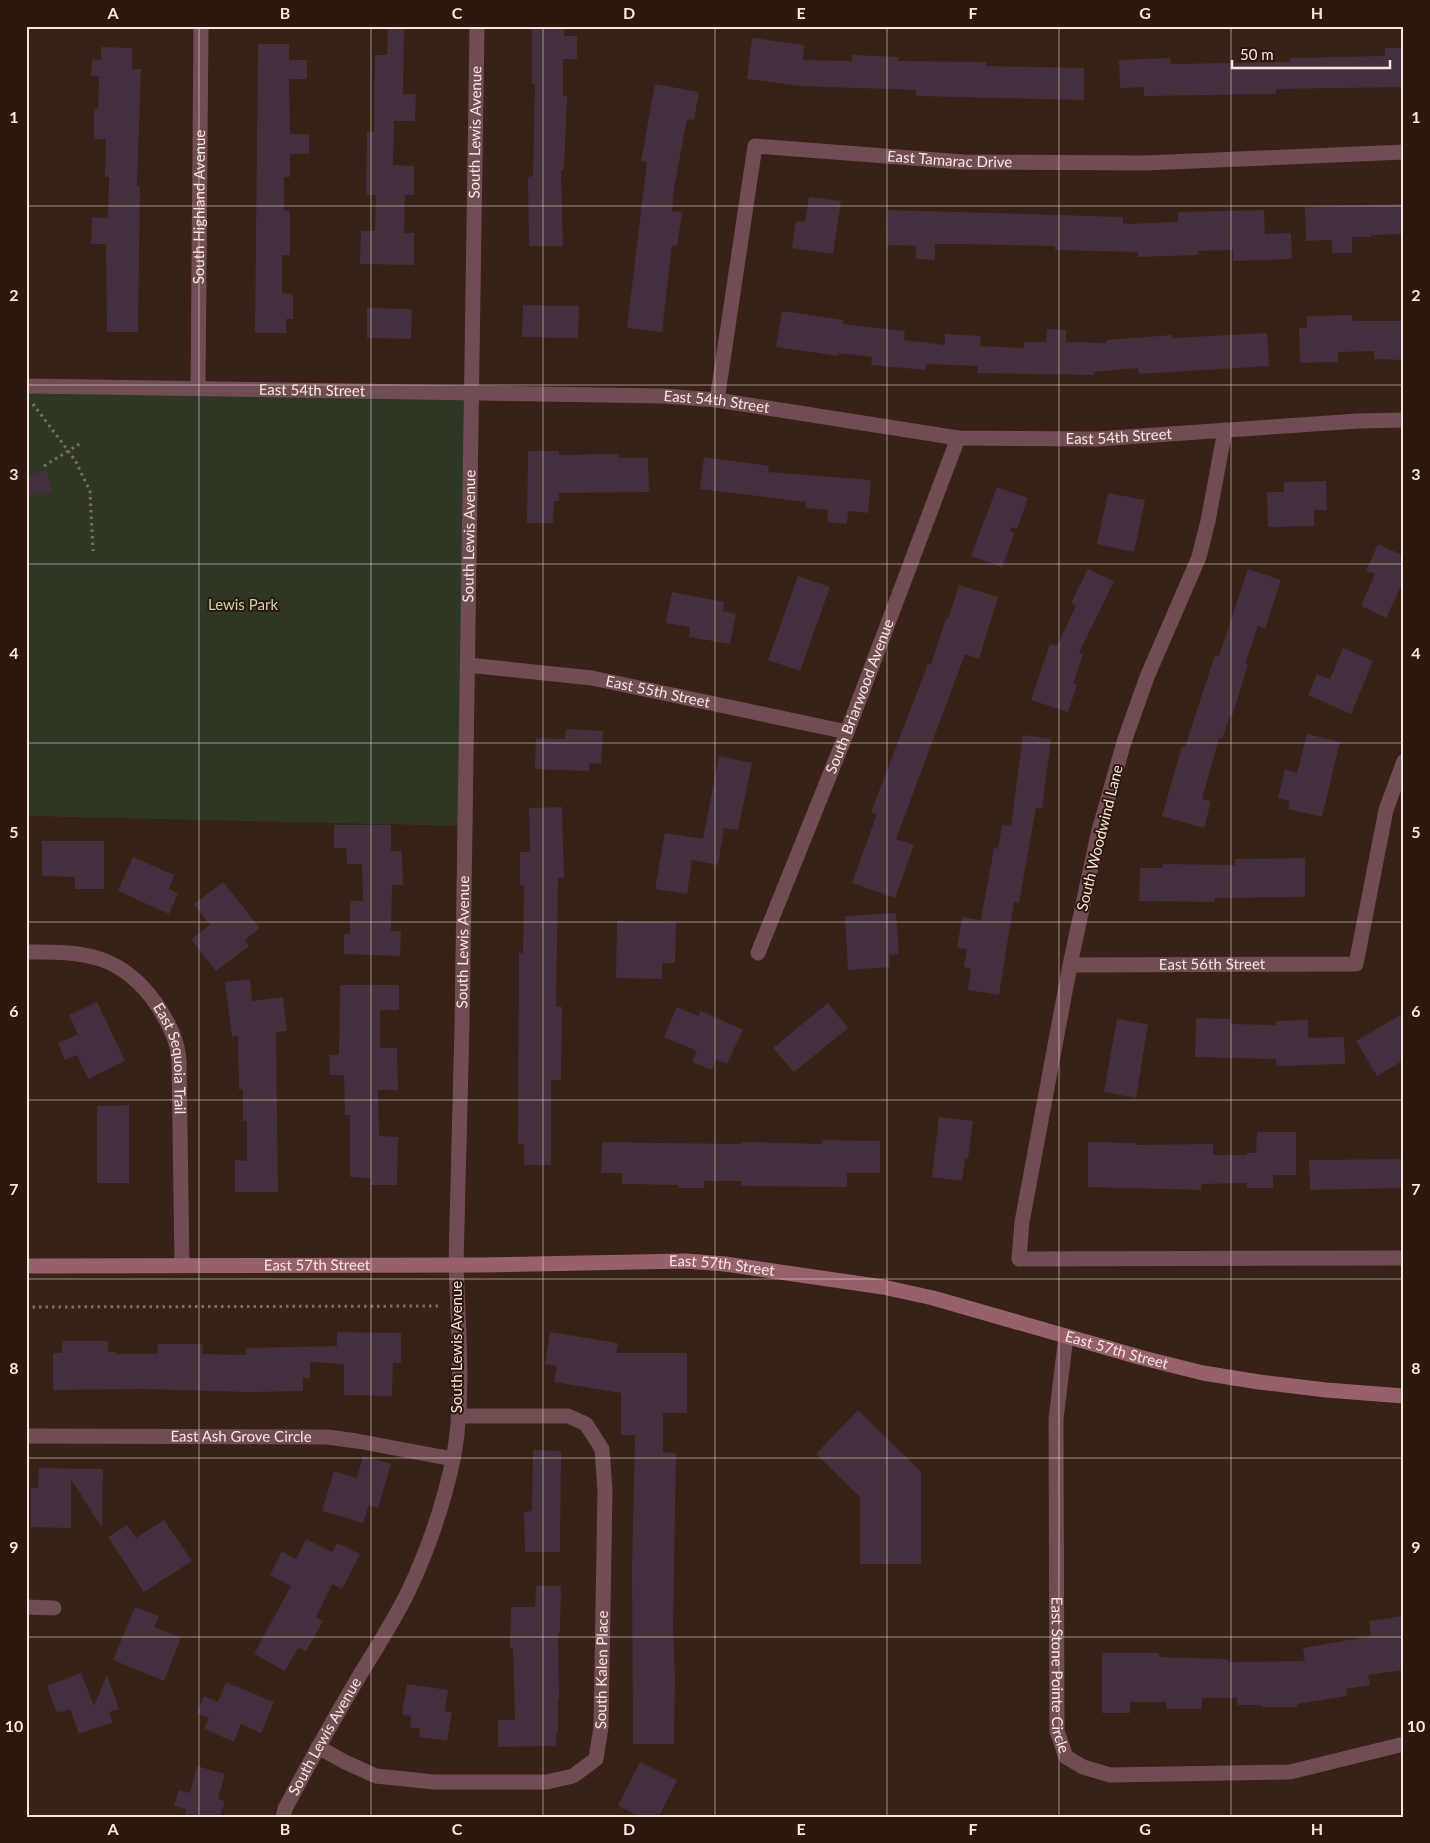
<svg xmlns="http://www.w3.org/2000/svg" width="1430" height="1843" viewBox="0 0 1430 1843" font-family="Lato,sans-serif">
	<rect width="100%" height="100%" fill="#382117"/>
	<path fill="#2e3724" d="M 26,386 L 472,394 L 466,826 L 26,816 Z"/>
	<g fill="#442f3f">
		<path d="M 388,26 L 404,26 L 403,94 L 416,94 L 415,121 L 394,121 L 393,165 L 414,166 L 414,195 L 405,195 L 404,233 L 414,233 L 414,265 L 360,264 L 361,231 L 375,231 L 376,195 L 366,195 L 367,132 L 374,132 L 375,55 L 387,55 Z"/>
		<path d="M 532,26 L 564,26 L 564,36 L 577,36 L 577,59 L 563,59 L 563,96 L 567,96 L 564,170 L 561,170 L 563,246 L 529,246 L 528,177 L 533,176 L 535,84 L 532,84 Z"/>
		<path d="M 752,38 L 804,45 L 803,60 L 852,61 L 852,55 L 899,57 L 898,61 L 986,62 L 986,66 L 1084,68 L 1084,100 L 916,96 L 916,90 L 800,86 L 747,79 Z"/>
		<path d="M 258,44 L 289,44 L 289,60 L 307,60 L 307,79 L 289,79 L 290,134 L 309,134 L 309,154 L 290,154 L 290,177 L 284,177 L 284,211 L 290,211 L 290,255 L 282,255 L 282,293 L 293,294 L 293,319 L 286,319 L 286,333 L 255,333 Z"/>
		<path d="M 101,47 L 132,48 L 132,69 L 141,69 L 137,186 L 140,186 L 138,332 L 107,332 L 106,244 L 91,244 L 92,217 L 108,218 L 109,177 L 105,177 L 106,139 L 94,139 L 94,109 L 98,109 L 99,76 L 91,76 L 92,59 L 101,60 Z"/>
		<path d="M 1385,48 L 1404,48 L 1404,87 L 1276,89 L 1276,94 L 1144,96 L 1144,87 L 1120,88 L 1119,60 L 1170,58 L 1171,64 L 1290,62 L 1290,58 L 1385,56 Z"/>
		<path d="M 655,84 L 699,92 L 694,120 L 687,119 L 674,188 L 672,211 L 682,212 L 677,246 L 672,245 L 662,332 L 627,328 L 647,162 L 641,161 Z"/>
		<path d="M 809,197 L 841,201 L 833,254 L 792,248 L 796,221 L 805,222 Z"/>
		<path d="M 1404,204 L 1404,234 L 1371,235 L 1371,237 L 1352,237 L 1352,253 L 1332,253 L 1332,240 L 1306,241 L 1305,207 Z"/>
		<path d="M 888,210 L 1123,217 L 1123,224 L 1178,222 L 1178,212 L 1264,210 L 1265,234 L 1291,233 L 1292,259 L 1233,261 L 1233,250 L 1198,251 L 1198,255 L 1138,257 L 1138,252 L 1055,250 L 1055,246 L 961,244 L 935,244 L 935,260 L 916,259 L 916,246 L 887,245 Z"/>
		<path d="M 523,305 L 579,306 L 578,338 L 522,337 Z"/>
		<path d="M 367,308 L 412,309 L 411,339 L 367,338 Z"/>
		<path d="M 782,311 L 844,320 L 843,324 L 905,331 L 904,340 L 945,345 L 945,334 L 981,336 L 980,346 L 1024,348 L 1024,342 L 1046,342 L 1047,329 L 1066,330 L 1066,342 L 1106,343 L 1106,340 L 1172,335 L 1172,338 L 1267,333 L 1269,366 L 1139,374 L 1138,368 L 1094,372 L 1094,375 L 978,373 L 978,366 L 926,364 L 926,370 L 871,365 L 872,357 L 839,353 L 838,356 L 776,347 Z"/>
		<path d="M 1352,315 L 1353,321 L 1404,321 L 1404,360 L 1374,359 L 1374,351 L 1338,352 L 1338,362 L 1300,363 L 1299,328 L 1307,328 L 1307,316 Z"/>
		<path d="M 528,451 L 559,451 L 559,455 L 619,454 L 619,458 L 648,458 L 649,492 L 559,493 L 559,501 L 554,501 L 553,523 L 527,523 Z"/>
		<path d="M 704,457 L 769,466 L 768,472 L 871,480 L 868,513 L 848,511 L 847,524 L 827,522 L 828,510 L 806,508 L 806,502 L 700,489 Z"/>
		<path d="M 46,470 L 53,490 L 26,498 L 26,476 Z"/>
		<path d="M 1326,481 L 1327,510 L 1314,510 L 1314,526 L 1268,527 L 1267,492 L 1284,492 L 1284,482 Z"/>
		<path d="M 997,487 L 1028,498 L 1017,529 L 1011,527 L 1010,530 L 1015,533 L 1002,567 L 971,556 Z"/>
		<path d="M 1108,493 L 1145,500 L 1134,552 L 1097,544 Z"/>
		<path d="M 1378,544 L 1404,556 L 1404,580 L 1386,618 L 1361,606 L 1375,574 L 1366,571 Z"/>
		<path d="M 1088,569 L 1114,581 L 1079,653 L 1083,655 L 1073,684 L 1077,685 L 1068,712 L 1031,700 L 1050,644 L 1057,646 L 1076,606 L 1071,603 Z"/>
		<path d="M 1248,569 L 1281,580 L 1265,629 L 1258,626 L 1245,664 L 1248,665 L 1232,716 L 1230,715 L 1222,739 L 1219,738 L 1202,799 L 1211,801 L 1204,828 L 1162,816 L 1182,746 L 1185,747 L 1215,655 L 1219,656 Z"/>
		<path d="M 798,576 L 830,587 L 800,671 L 768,660 Z"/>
		<path d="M 959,585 L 998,597 L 979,659 L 965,654 L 896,839 L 914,845 L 895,898 L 852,883 L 877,814 L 871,812 L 928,664 L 931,665 L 946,618 L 948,619 Z"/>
		<path d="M 672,592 L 724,602 L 723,611 L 736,614 L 730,644 L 689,637 L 690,627 L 666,623 Z"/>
		<path d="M 1343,648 L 1373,661 L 1351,714 L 1308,695 L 1317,674 L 1330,679 Z"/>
		<path d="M 566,729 L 603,731 L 601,764 L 589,763 L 589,771 L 535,769 L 536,738 L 565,739 Z"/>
		<path d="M 1307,734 L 1340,742 L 1322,817 L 1288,809 L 1290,801 L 1278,798 L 1285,769 L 1297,773 Z"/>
		<path d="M 1023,735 L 1051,739 L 1042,809 L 1036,808 L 1019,903 L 1014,902 L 999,995 L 968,990 L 971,968 L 964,967 L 967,949 L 957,948 L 962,917 L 981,920 L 994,848 L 998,849 L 1002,825 L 1011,826 Z"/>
		<path d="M 719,756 L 752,763 L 738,830 L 724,828 L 718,865 L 692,860 L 687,894 L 655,889 L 665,833 L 703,839 Z"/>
		<path d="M 562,807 L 564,878 L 558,878 L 556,1006 L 562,1007 L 561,1080 L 551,1080 L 551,1165 L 524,1165 L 524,1144 L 518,1144 L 519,953 L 523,953 L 524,885 L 520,885 L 520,852 L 530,852 L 529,808 Z"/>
		<path d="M 334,825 L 391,825 L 391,851 L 402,851 L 403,885 L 392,885 L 391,931 L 401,931 L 400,956 L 344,954 L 344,934 L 350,934 L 350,901 L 363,901 L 362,864 L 347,864 L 346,848 L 334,848 Z"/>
		<path d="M 42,841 L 104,841 L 104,889 L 75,889 L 75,877 L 42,876 Z"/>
		<path d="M 133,857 L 174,875 L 169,889 L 178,893 L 169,914 L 118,891 Z"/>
		<path d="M 1305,858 L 1305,897 L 1215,898 L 1215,902 L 1139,901 L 1140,868 L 1163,868 L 1163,864 L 1235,865 L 1235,859 Z"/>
		<path d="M 223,882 L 260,928 L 245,940 L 249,946 L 216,971 L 191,939 L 210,925 L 194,904 Z"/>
		<path d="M 896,913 L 899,954 L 889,955 L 890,967 L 848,970 L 845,916 Z"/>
		<path d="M 617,921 L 676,922 L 675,963 L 662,963 L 662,979 L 616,978 Z"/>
		<path d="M 250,979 L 252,1001 L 283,997 L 287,1031 L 276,1032 L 278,1192 L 235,1192 L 235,1160 L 247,1161 L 247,1121 L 243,1121 L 243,1089 L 239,1090 L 238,1036 L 232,1037 L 225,982 Z"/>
		<path d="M 340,985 L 399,985 L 399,1010 L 380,1010 L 380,1048 L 397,1048 L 398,1090 L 378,1090 L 379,1136 L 398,1137 L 397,1185 L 370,1185 L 371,1178 L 350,1177 L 350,1115 L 345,1115 L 344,1075 L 330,1075 L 329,1055 L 339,1055 Z"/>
		<path d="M 97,1002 L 125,1061 L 88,1079 L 77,1055 L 65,1060 L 58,1043 L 78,1034 L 69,1015 Z"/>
		<path d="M 828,1003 L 848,1028 L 794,1072 L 773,1048 Z"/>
		<path d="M 677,1007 L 698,1016 L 701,1011 L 743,1030 L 727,1064 L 716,1059 L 711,1070 L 692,1062 L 697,1051 L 664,1037 Z"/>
		<path d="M 1404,1013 L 1404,1060 L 1377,1076 L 1356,1041 Z"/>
		<path d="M 1196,1018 L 1230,1019 L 1230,1024 L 1276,1025 L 1276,1021 L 1308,1020 L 1308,1038 L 1344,1037 L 1345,1064 L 1277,1066 L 1276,1059 L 1195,1057 Z"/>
		<path d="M 1117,1019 L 1148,1024 L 1136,1098 L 1104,1092 Z"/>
		<path d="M 129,1105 L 129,1183 L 97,1183 L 97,1106 Z"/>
		<path d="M 939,1117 L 973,1121 L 968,1159 L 965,1159 L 962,1181 L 932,1177 Z"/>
		<path d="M 1257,1132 L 1296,1132 L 1296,1175 L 1273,1175 L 1273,1188 L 1247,1188 L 1247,1183 L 1201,1184 L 1201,1190 L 1088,1187 L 1088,1142 L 1135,1143 L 1135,1145 L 1213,1144 L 1213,1155 L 1247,1155 L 1247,1153 L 1256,1153 Z"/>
		<path d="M 822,1140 L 880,1141 L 880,1173 L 847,1173 L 847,1187 L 741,1186 L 741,1181 L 704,1181 L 704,1188 L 678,1188 L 678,1185 L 622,1184 L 622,1173 L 601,1173 L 602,1142 L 661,1143 L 741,1144 L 741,1142 L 822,1144 Z"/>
		<path d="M 1404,1159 L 1404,1188 L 1310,1190 L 1309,1160 Z"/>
		<path d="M 337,1332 L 401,1333 L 401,1363 L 393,1363 L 392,1396 L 344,1395 L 344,1364 L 310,1362 L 310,1378 L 303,1378 L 303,1391 L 247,1392 L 143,1389 L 53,1390 L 53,1353 L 62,1353 L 62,1341 L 108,1341 L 108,1352 L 116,1352 L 116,1354 L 157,1354 L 158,1344 L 203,1344 L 202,1354 L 246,1355 L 246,1348 L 337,1346 Z"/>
		<path d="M 550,1332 L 618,1343 L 616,1353 L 687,1353 L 687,1413 L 663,1413 L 663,1452 L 676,1453 L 673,1630 L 675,1675 L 674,1744 L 633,1744 L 632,1568 L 635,1435 L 621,1435 L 621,1393 L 554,1382 L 557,1366 L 545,1364 Z"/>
		<path d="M 858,1410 L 921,1472 L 921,1564 L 860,1564 L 860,1497 L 816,1454 Z"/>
		<path d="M 533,1450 L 561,1451 L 560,1552 L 525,1552 L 524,1512 L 532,1511 Z"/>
		<path d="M 363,1456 L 391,1464 L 378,1508 L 369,1505 L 363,1523 L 322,1511 L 334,1471 L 357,1478 Z"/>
		<path d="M 39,1468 L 103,1469 L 102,1528 L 71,1479 L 71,1528 L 31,1527 L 31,1488 L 38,1488 Z"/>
		<path d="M 164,1520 L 192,1561 L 144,1592 L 108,1537 L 127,1525 L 136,1538 Z"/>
		<path d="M 306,1539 L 332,1552 L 337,1543 L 360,1554 L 342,1589 L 332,1584 L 316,1617 L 323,1621 L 306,1651 L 298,1648 L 285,1671 L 254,1654 L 291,1586 L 270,1575 L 282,1551 L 296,1559 Z"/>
		<path d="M 536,1586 L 561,1586 L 560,1633 L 558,1633 L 559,1699 L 558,1699 L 558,1734 L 556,1734 L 556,1746 L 498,1747 L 498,1720 L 515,1720 L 513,1648 L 510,1648 L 511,1607 L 535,1607 Z"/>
		<path d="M 135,1607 L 159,1616 L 154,1627 L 181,1638 L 164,1681 L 113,1660 Z"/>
		<path d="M 1404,1616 L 1404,1670 L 1368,1675 L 1370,1685 L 1346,1689 L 1347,1696 L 1297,1704 L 1297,1707 L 1262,1707 L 1262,1705 L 1237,1705 L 1237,1698 L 1202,1698 L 1202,1709 L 1166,1709 L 1166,1702 L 1130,1702 L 1130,1713 L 1102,1713 L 1102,1653 L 1159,1653 L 1159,1657 L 1228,1659 L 1228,1662 L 1305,1661 L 1303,1648 L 1371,1636 L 1369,1621 Z"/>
		<path d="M 81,1673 L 94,1706 L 107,1675 L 119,1709 L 109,1712 L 113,1722 L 79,1734 L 70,1709 L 57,1713 L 47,1686 Z"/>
		<path d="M 226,1682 L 274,1702 L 261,1733 L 241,1724 L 234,1742 L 204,1729 L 209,1718 L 197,1713 L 204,1696 L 218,1702 Z"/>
		<path d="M 407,1684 L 448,1690 L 445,1711 L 452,1712 L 447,1741 L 419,1737 L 420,1729 L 410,1727 L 411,1716 L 402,1714 Z"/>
		<path d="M 640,1762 L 677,1780 L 659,1817 L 640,1817 L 618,1806 Z"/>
		<path d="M 197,1766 L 225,1774 L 218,1799 L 225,1801 L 220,1817 L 184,1817 L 186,1809 L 174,1806 L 179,1790 L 190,1793 Z"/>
	</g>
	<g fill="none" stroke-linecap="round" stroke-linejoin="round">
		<g stroke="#7f6b62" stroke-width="3" stroke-dasharray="2.5 4" stroke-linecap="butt">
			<path d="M 33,404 L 75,460 L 90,491 L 93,551"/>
			<path d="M 44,466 L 81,443"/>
			<path d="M 26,1307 L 441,1306"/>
		</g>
		<g stroke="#704d53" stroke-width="15">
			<path id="s1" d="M 26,386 L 664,396 L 717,400 L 958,438 L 1097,439 L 1358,421 L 1404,420"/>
			<path id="s2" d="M 198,388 L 201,26"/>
			<path id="s3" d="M 717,400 L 755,146 L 963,162 L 1146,163 L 1404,152"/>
			<path d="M 1225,430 L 1208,521 L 1199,557 L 1147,677 L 1124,742 L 1098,834 L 1070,965 L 1022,1222 L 1019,1259 L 1404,1258"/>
			<path id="s4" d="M 468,665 L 592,678 L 847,732"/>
			<path id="s5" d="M 26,952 C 84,951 122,954 157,1005 C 168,1022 178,1040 179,1061 L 182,1265"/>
			<path id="s6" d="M 758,953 L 847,732 L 958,438"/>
			<path id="s7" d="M 1070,965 L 1356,964 L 1386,810 L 1404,761"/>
			<path id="s8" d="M 1066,1336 L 1056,1419 L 1057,1731 L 1066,1757 L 1083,1767 L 1110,1775 L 1290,1772 L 1404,1744"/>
			<path id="s9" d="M 26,1436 L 327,1437 L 357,1441 L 453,1459"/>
			<path d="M 26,1607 L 54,1608"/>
			<path id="s10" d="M 318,1747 L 345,1762 L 376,1776 L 434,1782 L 547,1782 L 573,1776 L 596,1759 L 601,1727 L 605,1490 L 602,1449 L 586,1424 L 568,1416 L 458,1416"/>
			<path id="s11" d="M 283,1817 L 285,1809 C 306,1769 328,1729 351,1690 C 369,1659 392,1625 408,1592 C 428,1550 443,1506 453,1460 C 465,1400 458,1326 456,1264"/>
		</g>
		<path stroke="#704d53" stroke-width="15" id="s12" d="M 456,1264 L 462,1025 L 477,26"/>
		<path stroke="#97616b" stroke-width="15" id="s13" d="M 26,1266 L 482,1265 L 686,1261 L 725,1264 L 883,1287 L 933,1298 L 1139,1357 L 1203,1373 L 1259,1382 L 1326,1390 L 1404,1396"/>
	</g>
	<path fill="none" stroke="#f6e6df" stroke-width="1" stroke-opacity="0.55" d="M 199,26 L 199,1817M 371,26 L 371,1817M 543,26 L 543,1817M 715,26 L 715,1817M 887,26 L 887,1817M 1059,26 L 1059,1817M 1231,26 L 1231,1817M 26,206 L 1404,206M 26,385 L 1404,385M 26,564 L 1404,564M 26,743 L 1404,743M 26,922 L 1404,922M 26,1100 L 1404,1100M 26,1279 L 1404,1279M 26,1458 L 1404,1458M 26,1637 L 1404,1637"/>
	<g text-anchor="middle" stroke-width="4" stroke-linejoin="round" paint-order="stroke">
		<g font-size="15" fill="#f6e6df" stroke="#2e180e">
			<text dy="5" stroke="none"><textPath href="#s12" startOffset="1132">South Lewis Avenue</textPath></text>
			<text dy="5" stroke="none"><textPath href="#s3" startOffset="452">East Tamarac Drive</textPath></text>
			<text dy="5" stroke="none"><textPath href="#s2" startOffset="181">South Highland Avenue</textPath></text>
			<text dy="5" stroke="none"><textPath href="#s1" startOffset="286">East 54th Street</textPath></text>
			<text dy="5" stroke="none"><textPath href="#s1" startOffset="691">East 54th Street</textPath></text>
			<text dy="5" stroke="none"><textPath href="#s1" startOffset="1096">East 54th Street</textPath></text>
			<text dy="5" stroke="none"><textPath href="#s12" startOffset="728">South Lewis Avenue</textPath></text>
			<text dy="5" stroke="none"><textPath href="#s4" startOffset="192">East 55th Street</textPath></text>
			<text dy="5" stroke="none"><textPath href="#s6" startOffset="276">South Briarwood Avenue</textPath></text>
			<text transform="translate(1100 838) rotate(-76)" y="5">South Woodwind Lane</text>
			<text dy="5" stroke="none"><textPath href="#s12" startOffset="322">South Lewis Avenue</textPath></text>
			<text dy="5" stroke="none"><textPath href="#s7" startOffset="142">East 56th Street</textPath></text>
			<text dy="5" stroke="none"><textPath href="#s5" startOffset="206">East Sequoia Trail</textPath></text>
			<text dy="5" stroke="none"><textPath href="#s13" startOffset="291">East 57th Street</textPath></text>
			<text dy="5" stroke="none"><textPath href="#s13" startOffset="696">East 57th Street</textPath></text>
			<text transform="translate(457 1347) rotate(-90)" y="5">South Lewis Avenue</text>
			<text dy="5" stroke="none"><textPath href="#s13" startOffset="1101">East 57th Street</textPath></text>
			<text dy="5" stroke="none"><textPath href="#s9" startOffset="215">East Ash Grove Circle</textPath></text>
			<text dy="5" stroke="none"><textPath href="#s10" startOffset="381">South Kalen Place</textPath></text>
			<text dy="5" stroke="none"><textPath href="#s8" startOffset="340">East Stone Pointe Circle</textPath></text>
			<text dy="5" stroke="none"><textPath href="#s11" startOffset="91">South Lewis Avenue</textPath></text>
		</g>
		<g font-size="15" fill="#bdd8a4" stroke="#2e180e">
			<text x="243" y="610">Lewis Park</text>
		</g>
	</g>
	<rect width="1430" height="1843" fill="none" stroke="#2e180e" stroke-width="55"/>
	<path d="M1232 60v8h158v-8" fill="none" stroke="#f6e6df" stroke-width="2.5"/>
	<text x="1240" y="60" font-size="15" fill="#f6e6df" stroke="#2e180e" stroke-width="4" paint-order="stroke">50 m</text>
	<rect x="28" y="28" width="1374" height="1788" fill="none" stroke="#f6e6df" stroke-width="2"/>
	<g font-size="16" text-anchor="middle" font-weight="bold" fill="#f6e6df">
		<text x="113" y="19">A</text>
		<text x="285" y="19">B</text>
		<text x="457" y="19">C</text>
		<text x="629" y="19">D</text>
		<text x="801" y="19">E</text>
		<text x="973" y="19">F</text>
		<text x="1145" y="19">G</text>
		<text x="1317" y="19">H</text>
		<text x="14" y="123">1</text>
		<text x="1416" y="123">1</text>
		<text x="14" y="301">2</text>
		<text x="1416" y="301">2</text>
		<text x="14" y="480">3</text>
		<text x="1416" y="480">3</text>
		<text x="14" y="659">4</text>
		<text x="1416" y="659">4</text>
		<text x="14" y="838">5</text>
		<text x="1416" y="838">5</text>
		<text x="14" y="1017">6</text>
		<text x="1416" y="1017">6</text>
		<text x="14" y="1195">7</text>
		<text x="1416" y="1195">7</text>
		<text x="14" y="1374">8</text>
		<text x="1416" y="1374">8</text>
		<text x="14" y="1553">9</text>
		<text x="1416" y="1553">9</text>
		<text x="14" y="1732">10</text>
		<text x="1416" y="1732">10</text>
		<text x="113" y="1835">A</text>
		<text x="285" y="1835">B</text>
		<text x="457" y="1835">C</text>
		<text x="629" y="1835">D</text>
		<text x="801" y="1835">E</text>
		<text x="973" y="1835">F</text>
		<text x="1145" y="1835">G</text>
		<text x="1317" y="1835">H</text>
	</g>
</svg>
